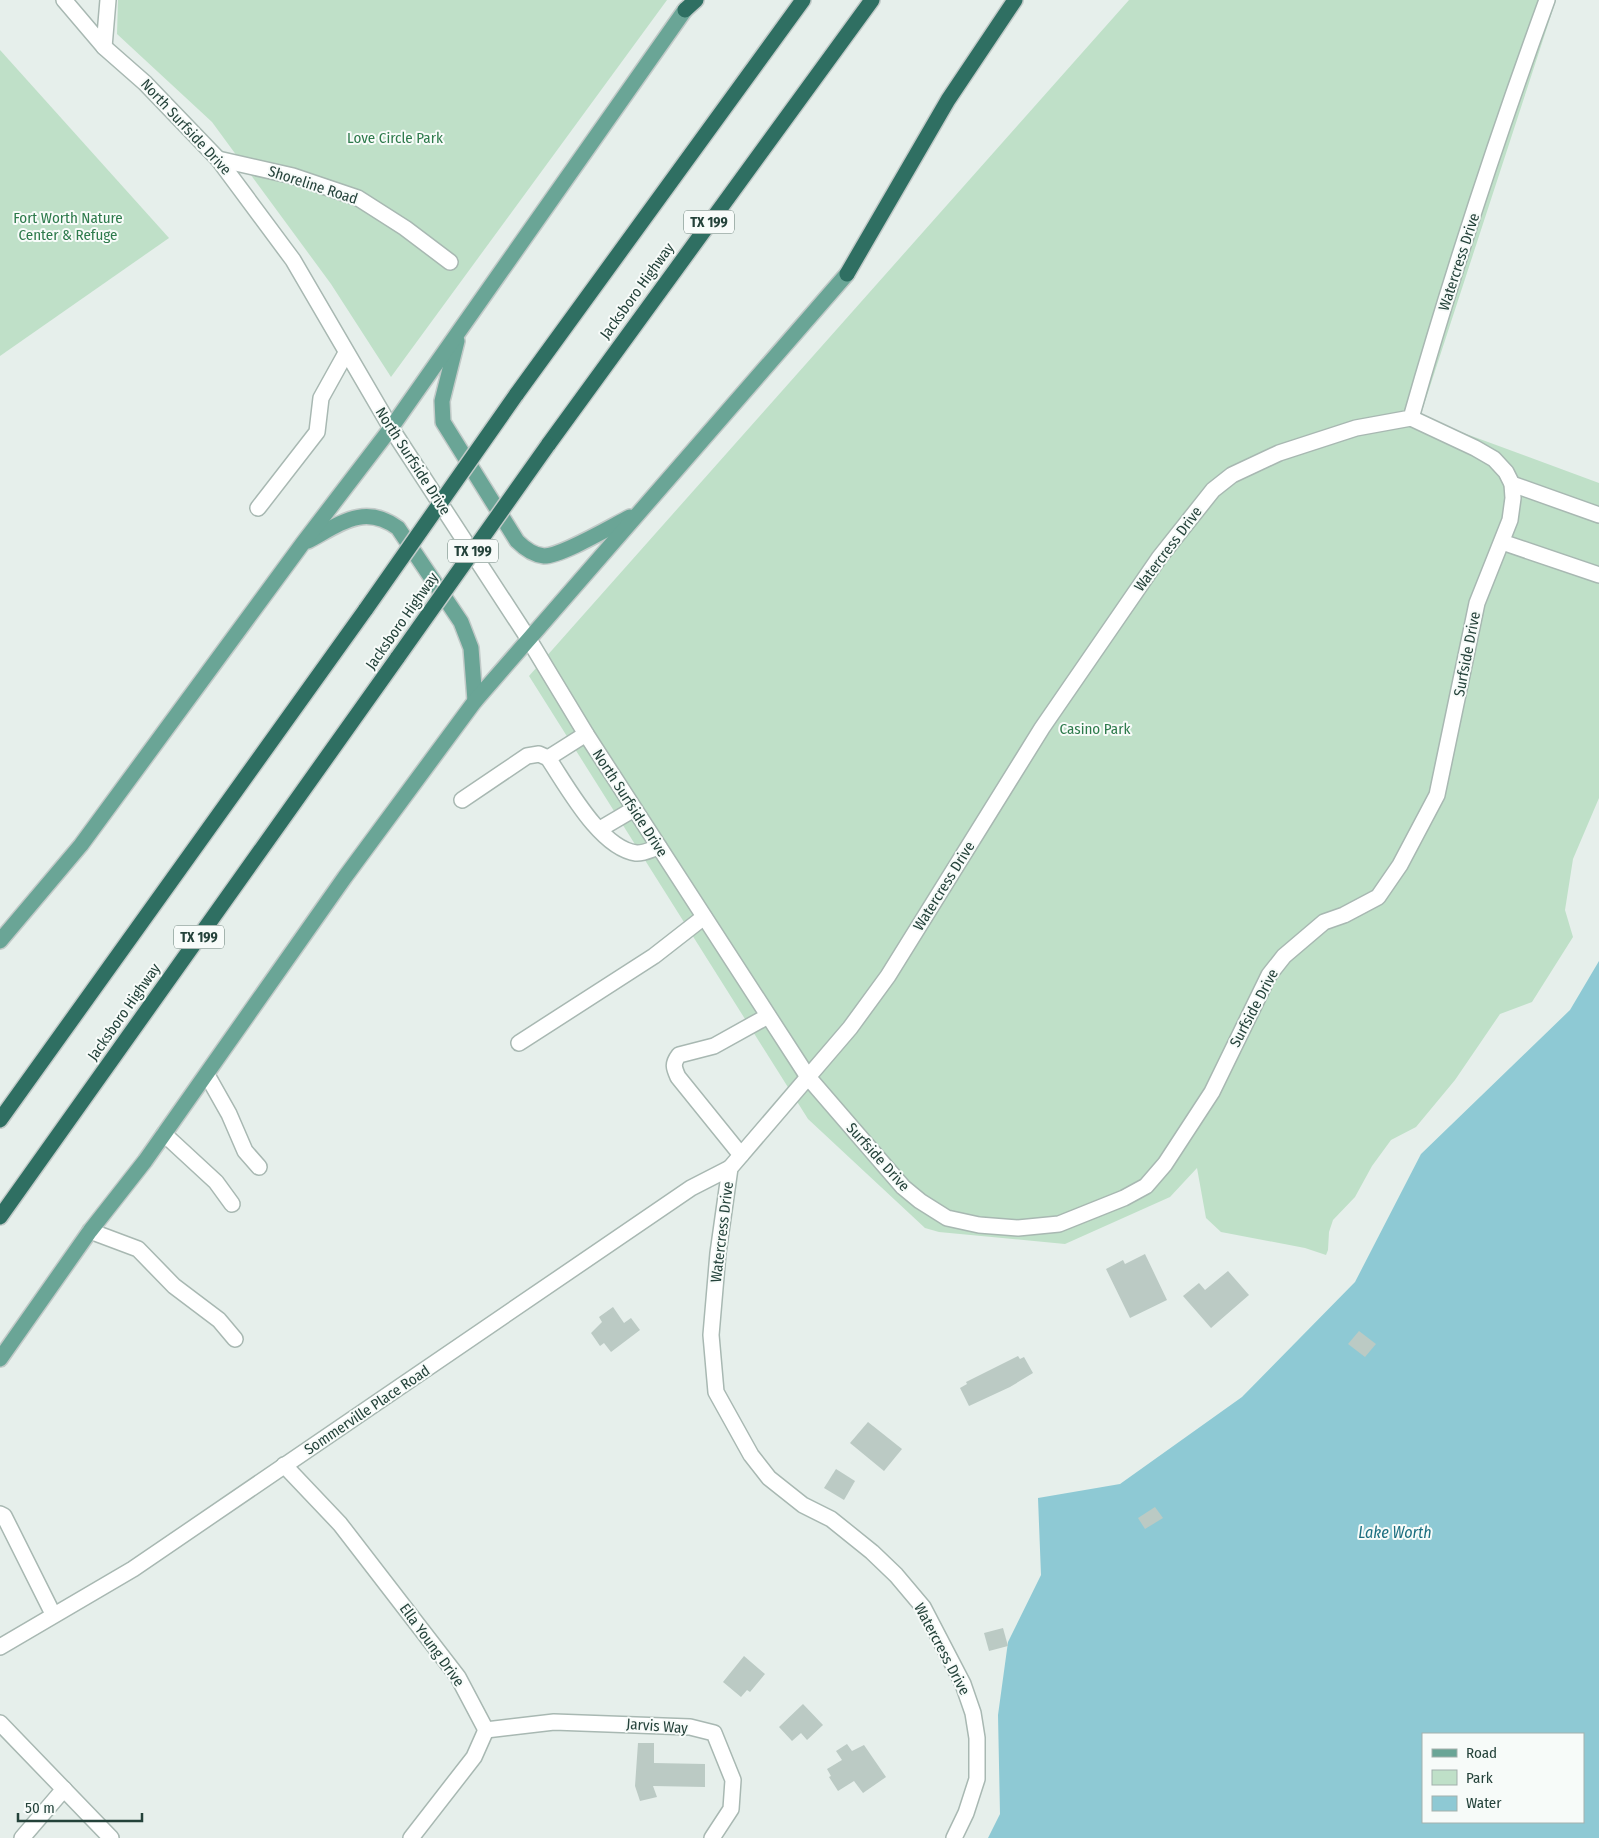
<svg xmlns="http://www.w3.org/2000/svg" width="1599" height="1838" viewBox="0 0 1599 1838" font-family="'Fira Sans Condensed',sans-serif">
	<rect width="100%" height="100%" fill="#e6efeb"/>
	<g fill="#bfe0c8">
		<path d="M 118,0 L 667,0 L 391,377 L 331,284 L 212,122 L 117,34 Z"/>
		<path d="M 1129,0 L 1556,0 L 1420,417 L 1599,483 L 1599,798 L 1573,859 L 1565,910 L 1573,937 L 1532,1002 L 1500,1014 L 1455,1080 L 1416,1127 L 1391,1140 L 1372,1166 L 1355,1197 L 1333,1220 L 1329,1232 L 1328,1250 L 1326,1255 L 1305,1248 L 1221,1232 L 1206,1218 L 1197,1168 L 1170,1197 L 1065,1244 L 939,1232 L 925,1228 L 808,1119 L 529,676 Z"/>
		<path d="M 0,50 L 169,238 L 0,356 Z"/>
	</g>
	<path fill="#8ec9d4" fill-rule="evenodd" d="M 1599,961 L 1599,1838 L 988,1838 L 1000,1814 L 998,1715 L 1008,1642 L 1041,1575 L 1038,1498 L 1120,1484 L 1242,1397 L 1355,1282 L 1421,1154 L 1570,1010 ZM 1423,1734 L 1583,1734 L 1583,1822 L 1423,1822 Z"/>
	<g fill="#bbcac4">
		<path d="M 1145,1254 L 1167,1300 L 1130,1318 L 1106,1269 L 1123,1260 L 1125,1264 Z"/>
		<path d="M 1228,1271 L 1249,1295 L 1211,1328 L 1183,1296 L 1199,1283 L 1205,1290 Z"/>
		<path d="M 613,1307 L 624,1323 L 631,1318 L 640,1330 L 611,1352 L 604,1343 L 600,1346 L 591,1333 L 602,1322 L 599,1317 Z"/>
		<path d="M 1359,1331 L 1376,1344 L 1365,1357 L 1348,1344 Z"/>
		<path d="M 1018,1356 L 1020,1359 L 1024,1357 L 1033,1373 L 1010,1387 L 969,1406 L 960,1388 L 967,1384 L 966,1382 Z"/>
		<path d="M 868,1422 L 902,1449 L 884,1471 L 850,1443 Z"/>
		<path d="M 836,1469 L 855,1481 L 844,1500 L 824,1488 Z"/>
		<path d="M 1155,1507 L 1163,1518 L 1145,1529 L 1138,1518 Z"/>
		<path d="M 1003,1628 L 1008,1646 L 989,1651 L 984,1633 Z"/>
		<path d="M 744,1656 L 765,1674 L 750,1692 L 747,1690 L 741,1697 L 723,1682 Z"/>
		<path d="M 803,1704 L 823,1725 L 807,1740 L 801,1733 L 792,1741 L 779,1727 Z"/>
		<path d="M 638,1743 L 654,1743 L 654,1763 L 705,1764 L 705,1787 L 653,1786 L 657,1797 L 640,1801 L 635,1786 Z"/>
		<path d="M 847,1744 L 852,1751 L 864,1745 L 886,1777 L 863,1793 L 854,1781 L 838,1791 L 829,1777 L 831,1776 L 827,1769 L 842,1760 L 836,1751 Z"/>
	</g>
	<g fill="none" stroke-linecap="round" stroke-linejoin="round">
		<defs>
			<g id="minor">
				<path d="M 64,0 L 104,47 L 145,83 L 218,159 L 293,260 L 391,428 L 528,638 L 586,734 L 808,1077 L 903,1187 L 920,1201 L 947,1218 L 979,1225 L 1018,1228 L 1059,1224 L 1124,1198 L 1146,1186 L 1165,1164 L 1212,1092 L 1269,975 L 1284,956 L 1324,922 L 1344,915 L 1378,897 L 1400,865 L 1437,795 L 1477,603 L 1510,520 L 1513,498 L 1512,484 L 1506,472 L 1494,459 L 1475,448 L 1411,418"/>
				<path d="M 104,47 L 108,0"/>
				<path d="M 218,159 L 293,176 L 358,198 L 405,228 L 450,262"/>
				<path d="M 1512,484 L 1599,515"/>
				<path d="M 258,508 L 317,432 L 321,398 L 346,353"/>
				<path d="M 1502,542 L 1599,575"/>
				<path d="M 548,758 L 586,734"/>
				<path d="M 462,800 L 527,756 L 539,754 L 548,758 C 567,786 600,848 636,853 C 643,854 652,849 659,847"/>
				<path d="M 600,829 L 634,809"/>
				<path d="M 519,1043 L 654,956 L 704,917"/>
				<path d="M 207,1075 L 229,1114 L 245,1151 L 259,1167"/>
				<path d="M 164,1134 L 216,1182 L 232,1204"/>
				<path d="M 741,1155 L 678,1077 C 674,1068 672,1064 679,1055 L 714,1046 L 768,1016"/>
				<path d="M 90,1231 L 138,1249 L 174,1286 L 219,1320 L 235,1339"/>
				<path d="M 284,1465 L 340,1524 L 458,1677 L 486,1730"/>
				<path d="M 0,1514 L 4,1516 L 53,1614"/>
				<path d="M 0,1647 L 133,1569 L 691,1188 L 730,1168"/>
				<path d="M 0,1723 L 111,1838"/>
				<path d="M 486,1730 L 554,1722 L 690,1727 L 714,1733 L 733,1780 L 731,1809 L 712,1838"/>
				<path d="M 22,1838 L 64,1789"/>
				<path d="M 411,1838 L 474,1757 L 486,1730"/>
				<path d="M 954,1838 L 966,1813 L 977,1779 L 977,1738 L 973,1713 L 963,1684 L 923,1607 L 896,1575 L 872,1552 L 831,1519 L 803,1505 L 769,1478 L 751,1455 L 716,1392 L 711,1335 L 718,1253 L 730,1168 L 850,1028 L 888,976 L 1042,728 L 1159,558 L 1213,490 L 1232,475 L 1279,453 L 1356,428 L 1411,418 C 1451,277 1497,137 1547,0"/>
			</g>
			<g id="major">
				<path d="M 457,341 L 442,401 L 443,422 L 517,541 C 525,549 533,555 544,556 C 562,556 612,526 630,517"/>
				<path d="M 308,541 C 340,524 364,503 398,528 L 461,622 L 471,648 L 475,701"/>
				<path d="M 0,941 L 81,845 L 303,543 L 391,428 L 685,10"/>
				<path d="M 0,1359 L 90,1231 L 145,1161 L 345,877 L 475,701 L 847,274"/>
			</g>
			<g id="highway">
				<path d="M 685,10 L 696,0"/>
				<path d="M 847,274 L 948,100 L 1015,0"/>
				<path d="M 516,395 L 803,0"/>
				<path d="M 548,445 L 872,0"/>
				<path d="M 0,1120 L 366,609"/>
				<path d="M 0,1217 L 398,657"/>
			</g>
		</defs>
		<use href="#minor" stroke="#a8b8b2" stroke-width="18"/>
		<use href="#major" stroke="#c2cac8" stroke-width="18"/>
		<use href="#highway" stroke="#c2cac8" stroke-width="18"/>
		<use href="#minor" stroke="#fff" stroke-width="15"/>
		<use href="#major" stroke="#6aa596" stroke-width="15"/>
		<use href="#highway" stroke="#2f6f62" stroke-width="15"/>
		<defs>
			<g id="highway-bridge">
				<path d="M 366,609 L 516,395"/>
				<path d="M 398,657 L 548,445"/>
			</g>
		</defs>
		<use href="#highway-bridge" stroke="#c2cac8" stroke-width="18" stroke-linecap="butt"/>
		<use href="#highway-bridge" stroke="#2f6f62" stroke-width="15"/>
	</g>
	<g text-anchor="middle" stroke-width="4" stroke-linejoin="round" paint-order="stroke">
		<g fill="#f7fbf9" stroke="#637a73" stroke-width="1">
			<rect x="684" y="210.5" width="50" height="23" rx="4"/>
			<rect x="448" y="539.5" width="50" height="23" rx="4"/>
			<rect x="174" y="925.5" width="50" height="23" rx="4"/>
		</g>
		<g font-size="14" font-weight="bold" fill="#24423a">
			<text x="709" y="227">TX 199</text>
			<text x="473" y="556">TX 199</text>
			<text x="199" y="942">TX 199</text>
		</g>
		<g font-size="15" fill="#24423a" stroke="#f7fbf9">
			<text transform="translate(186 127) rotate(47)" y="5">North Surfside Drive</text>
			<text transform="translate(313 185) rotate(18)" y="5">Shoreline Road</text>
			<text transform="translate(1459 262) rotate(-72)" y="5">Watercress Drive</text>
			<text transform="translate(637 291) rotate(-54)" y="5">Jacksboro Highway</text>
			<text transform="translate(413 461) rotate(57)" y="5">North Surfside Drive</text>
			<text transform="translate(1168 549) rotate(-53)" y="5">Watercress Drive</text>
			<text transform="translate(402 621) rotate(-55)" y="5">Jacksboro Highway</text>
			<text transform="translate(1467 654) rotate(-79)" y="5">Surfside Drive</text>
			<text transform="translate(630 803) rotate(57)" y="5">North Surfside Drive</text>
			<text transform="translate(944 886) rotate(-58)" y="5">Watercress Drive</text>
			<text transform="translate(1254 1008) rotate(-62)" y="5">Surfside Drive</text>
			<text transform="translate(124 1012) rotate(-55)" y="5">Jacksboro Highway</text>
			<text transform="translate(878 1157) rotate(48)" y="5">Surfside Drive</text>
			<text transform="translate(722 1232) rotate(-83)" y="5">Watercress Drive</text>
			<text transform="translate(367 1410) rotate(-34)" y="5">Sommerville Place Road</text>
			<text transform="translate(432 1645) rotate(54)" y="5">Ella Young Drive</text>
			<text transform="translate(942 1649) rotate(62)" y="5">Watercress Drive</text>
			<text transform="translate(657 1726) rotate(4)" y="5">Jarvis Way</text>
		</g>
		<g font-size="15" fill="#2d7a4b" stroke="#f7fbf9">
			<text x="395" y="143">Love Circle Park</text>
			<text x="68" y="223">Fort Worth Nature<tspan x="68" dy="17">Center &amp; Refuge</tspan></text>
			<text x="1095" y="734">Casino Park</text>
		</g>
		<g font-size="16" font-style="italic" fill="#1c6f80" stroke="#f7fbf9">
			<text x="1395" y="1538">Lake Worth</text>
		</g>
	</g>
	<rect x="1422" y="1733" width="162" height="90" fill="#f7fbf9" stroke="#a3b1ad"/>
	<rect x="1432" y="1749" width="25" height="8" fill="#6aa596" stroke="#a3b1ad"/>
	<text x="1466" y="1758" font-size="15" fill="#24423a">Road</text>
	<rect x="1432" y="1770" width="25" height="15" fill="#bfe0c8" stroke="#a3b1ad"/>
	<text x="1466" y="1783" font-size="15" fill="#24423a">Park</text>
	<rect x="1432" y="1796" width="25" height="15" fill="#8ec9d4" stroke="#a3b1ad"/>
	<text x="1466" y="1808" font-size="15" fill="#24423a">Water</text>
	<path d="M18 1813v8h124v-8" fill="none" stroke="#24423a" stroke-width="2.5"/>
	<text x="25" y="1813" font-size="15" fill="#24423a" stroke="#f7fbf9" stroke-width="4" paint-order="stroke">50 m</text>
</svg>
